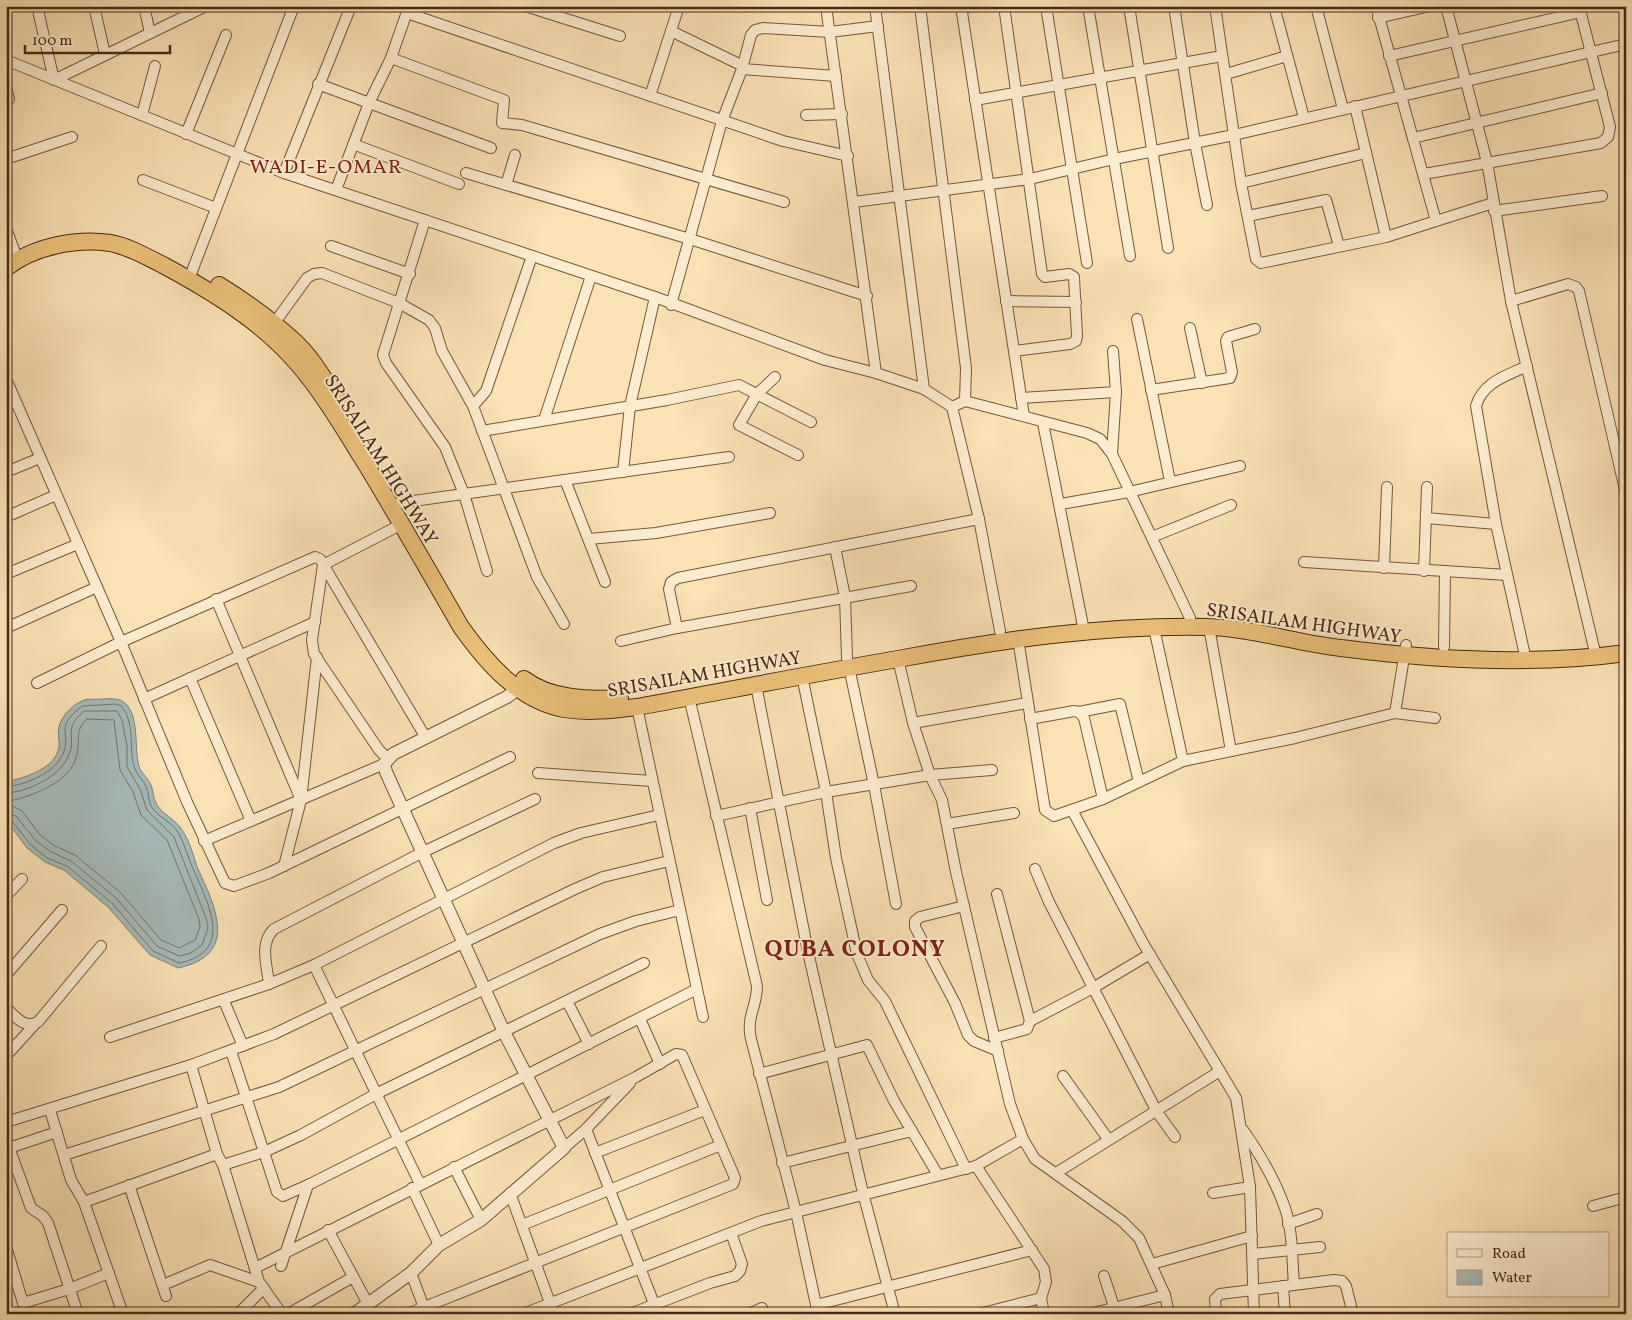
<svg xmlns="http://www.w3.org/2000/svg" width="1632" height="1320" viewBox="0 0 1632 1320" font-family="Vollkorn,serif">
	<rect width="100%" height="100%" fill="#fae2b5"/>
	<filter id="stains"><feTurbulence type="fractalNoise" baseFrequency=".004" numOctaves="4"/><feColorMatrix values="0 0 0 0 .2 0 0 0 0 .09 0 0 0 0 .02 0 0 0 .5 -.17"/></filter>
	<radialGradient id="worn" r=".72"><stop offset=".6" stop-color="#630" stop-opacity="0"/><stop offset="1" stop-color="#630" stop-opacity=".3"/></radialGradient>
	<path fill="#a4bab9" stroke="#7f8077" d="M 88,699 C 99,701 117,695 125,703 C 141,718 133,753 140,769 C 143,774 148,779 151,785 C 153,790 153,797 156,803 C 161,814 176,819 182,830 C 190,841 193,856 198,869 C 216,908 239,955 178,968 L 150,955 L 108,907 L 64,870 L 45,862 L 27,848 L 6,820 L 6,782 C 23,778 52,770 58,751 C 61,743 57,735 59,727 C 62,714 75,702 88,699 Z"/>
	<g fill="none" stroke-linecap="round" stroke-linejoin="round">
		<g stroke="#767267" stroke-width="1">
			<path d="M 87,719 L 114,720 L 120,770 L 133,792 L 141,815 L 167,840 L 199,919 L 200,927 L 195,940 L 179,948 L 161,940 L 121,893 L 75,855 L 55,846 L 40,835 L 22,811 L 9,804 L 10,801 C 34,795 72,782 77,754 C 80,739 75,729 87,719 Z"/>
			<path d="M 6,787 C 25,785 55,773 63,754 C 72,731 53,729 82,706 L 116,704 L 121,706 C 137,724 127,753 136,771 C 139,777 144,781 146,787 C 149,793 148,800 151,806 C 157,817 171,821 178,832 C 185,844 188,859 194,871 C 209,905 234,952 179,963 L 153,951 L 112,903 L 67,866 L 47,858 L 30,844 L 12,821 L 6,819"/>
			<path d="M 6,793 C 28,792 59,777 68,757 C 78,736 61,731 84,711 L 117,711 L 122,720 L 127,746 L 127,767 L 140,789 L 147,810 L 174,837 L 206,918 L 208,928 L 202,945 L 191,953 L 179,956 L 157,946 L 116,898 L 71,861 L 51,852 L 35,840 L 16,816 L 6,813"/>
		</g>
		<defs>
			<g id="minor">
				<path d="M 37,6 L 54,80 L 206,6"/>
				<path d="M 94,6 L 105,54"/>
				<path d="M 144,6 L 150,33"/>
				<path d="M 525,6 L 620,36"/>
				<path d="M 826,6 L 876,373"/>
				<path d="M 875,6 L 924,389"/>
				<path d="M 920,6 L 966,368 L 965,401"/>
				<path d="M 961,6 L 1024,416"/>
				<path d="M 1004,6 L 1042,274 L 1045,277 L 1069,274 L 1074,277 L 1077,336 L 1076,341 L 1070,344 L 1014,351"/>
				<path d="M 1046,6 L 1087,263"/>
				<path d="M 1088,6 L 1130,256"/>
				<path d="M 1129,6 L 1168,248"/>
				<path d="M 1174,6 L 1195,143 L 1207,205"/>
				<path d="M 1215,6 L 1241,183 L 1366,153"/>
				<path d="M 1274,6 L 1304,118"/>
				<path d="M 1316,6 L 1343,109"/>
				<path d="M 1376,6 L 1436,221 L 1493,203"/>
				<path d="M 1446,6 L 1487,162 L 1511,301 L 1594,648"/>
				<path d="M 961,9 L 973,6"/>
				<path d="M 407,13 L 783,141 L 848,156"/>
				<path d="M 1378,18 L 1430,6"/>
				<path d="M 671,31 L 743,66"/>
				<path d="M 1389,56 L 1581,12"/>
				<path d="M 391,58 L 504,100 L 502,123 L 522,125 L 784,202"/>
				<path d="M 6,60 L 284,173 L 655,297 L 825,360 L 876,373 L 924,389 L 952,407 L 965,401 L 1087,433 L 1100,439 L 1112,454 L 1190,618"/>
				<path d="M 742,69 L 836,76"/>
				<path d="M 1226,74 L 1287,56"/>
				<path d="M 318,84 L 491,148"/>
				<path d="M 6,86 L 9,99"/>
				<path d="M 650,96 L 679,6"/>
				<path d="M 975,100 L 1222,56"/>
				<path d="M 1355,106 L 1386,237"/>
				<path d="M 142,115 L 155,66"/>
				<path d="M 806,115 L 842,114"/>
				<path d="M 186,134 L 226,35"/>
				<path d="M 1413,138 L 1602,93"/>
				<path d="M 353,144 L 459,184"/>
				<path d="M 6,159 L 72,137"/>
				<path d="M 284,173 L 351,6"/>
				<path d="M 466,173 L 690,239 L 867,296"/>
				<path d="M 1424,174 L 1601,143 L 1608,137 L 1610,127 L 1579,6"/>
				<path d="M 143,180 L 216,208"/>
				<path d="M 1241,183 L 1256,259 L 1261,263 L 1386,237 L 1436,221"/>
				<path d="M 506,185 L 515,155"/>
				<path d="M 336,190 L 369,103 L 391,58 L 409,6"/>
				<path d="M 854,202 L 1030,179 L 1114,159 L 1234,135 L 1626,44"/>
				<path d="M 1494,211 L 1602,196"/>
				<path d="M 1248,216 L 1326,200 L 1339,246"/>
				<path d="M 425,220 L 383,355 L 386,363 L 445,447 L 464,494 L 487,571"/>
				<path d="M 331,246 L 410,274"/>
				<path d="M 189,279 L 294,6"/>
				<path d="M 1006,301 L 1076,302"/>
				<path d="M 1511,301 L 1568,284 L 1576,287 L 1579,291 L 1626,494"/>
				<path d="M 671,305 L 722,121 L 742,69 L 751,35 L 755,30 L 763,28 L 830,32 L 878,26"/>
				<path d="M 1137,319 L 1170,481"/>
				<path d="M 273,325 L 307,278 L 314,274 L 322,273 L 399,303 L 429,320 L 435,328 L 442,351 L 473,406 L 537,577 L 564,624"/>
				<path d="M 1190,328 L 1202,383"/>
				<path d="M 775,377 L 757,394 L 739,425 L 798,455"/>
				<path d="M 6,379 L 121,642 L 187,802 L 225,883 L 234,886 L 269,873 L 510,757"/>
				<path d="M 1151,390 L 1230,378 L 1232,372 L 1226,341 L 1228,337 L 1255,329"/>
				<path d="M 1021,398 L 1116,392"/>
				<path d="M 473,406 L 486,391 L 532,256"/>
				<path d="M 952,407 L 979,519 L 1000,631"/>
				<path d="M 544,420 L 591,276"/>
				<path d="M 1043,423 L 1084,631"/>
				<path d="M 482,431 L 667,400 L 739,385 L 811,422"/>
				<path d="M 1112,454 L 1116,392 L 1113,351"/>
				<path d="M 6,472 L 40,458"/>
				<path d="M 623,472 L 630,406 L 655,297"/>
				<path d="M 565,480 L 605,582"/>
				<path d="M 399,503 L 729,457"/>
				<path d="M 1061,504 L 1129,492 L 1240,466"/>
				<path d="M 6,517 L 56,495"/>
				<path d="M 1426,518 L 1496,524"/>
				<path d="M 1152,537 L 1231,505"/>
				<path d="M 589,539 L 656,533 L 770,513"/>
				<path d="M 835,547 L 845,597 L 847,658"/>
				<path d="M 1304,562 L 1507,575"/>
				<path d="M 1384,568 L 1387,487"/>
				<path d="M 1424,571 L 1427,487"/>
				<path d="M 6,574 L 78,544"/>
				<path d="M 216,599 L 301,800"/>
				<path d="M 1209,627 L 1231,751"/>
				<path d="M 6,628 L 97,587"/>
				<path d="M 677,628 L 669,589 L 671,582 L 678,578 L 979,519"/>
				<path d="M 1154,628 L 1183,761"/>
				<path d="M 1018,639 L 1045,810 L 1054,816 L 1103,799 L 1183,761 L 1295,738 L 1395,713 L 1435,718"/>
				<path d="M 621,641 L 677,628 L 911,586"/>
				<path d="M 1444,647 L 1445,571"/>
				<path d="M 1524,651 L 1496,524 L 1476,406 C 1483,382 1506,376 1527,366"/>
				<path d="M 898,659 L 913,723 L 930,775 L 942,800 L 956,872 L 1010,1104 L 1023,1139 L 1035,1159 L 1122,1221 L 1139,1238 L 1165,1295 L 1169,1314"/>
				<path d="M 849,667 L 874,785 L 896,904"/>
				<path d="M 802,676 L 826,792 L 836,858 L 857,954 L 868,980 L 885,1001 L 966,1169"/>
				<path d="M 190,678 L 251,821"/>
				<path d="M 37,683 L 121,642 L 315,557 L 320,559 L 426,738"/>
				<path d="M 756,685 L 808,952 L 863,1193 L 895,1314"/>
				<path d="M 689,697 L 757,986 C 757,1007 746,1016 751,1039 L 796,1212 L 818,1314"/>
				<path d="M 144,699 L 315,622"/>
				<path d="M 637,707 L 703,1017"/>
				<path d="M 1079,712 L 1120,704 L 1139,782"/>
				<path d="M 1395,713 L 1406,645"/>
				<path d="M 1030,719 L 1074,711 L 1079,712 L 1084,718 L 1103,799"/>
				<path d="M 913,723 L 1027,703"/>
				<path d="M 387,758 L 379,750 L 314,654 L 312,640 L 323,565 L 402,524"/>
				<path d="M 538,773 L 652,781"/>
				<path d="M 750,808 L 767,900"/>
				<path d="M 1072,810 L 1143,943 L 1236,1098 L 1250,1187 L 1254,1314"/>
				<path d="M 716,816 L 826,792 L 930,775 L 992,770"/>
				<path d="M 947,824 L 1014,813"/>
				<path d="M 204,841 L 384,764"/>
				<path d="M 284,866 L 301,800 L 317,657"/>
				<path d="M 1035,869 L 1049,902 L 1157,1112 L 1175,1137"/>
				<path d="M 6,896 L 22,879"/>
				<path d="M 964,906 L 920,917 L 915,921 L 915,927 L 955,1003 L 968,1035 L 974,1041 L 998,1051"/>
				<path d="M 314,965 L 420,1184"/>
				<path d="M 6,975 L 62,910"/>
				<path d="M 269,984 C 267,965 259,943 274,929 L 423,852 L 535,799"/>
				<path d="M 224,1001 L 243,1046"/>
				<path d="M 567,1001 L 589,1044"/>
				<path d="M 6,1008 C 16,1017 24,1029 38,1022 L 101,946"/>
				<path d="M 640,1019 L 660,1064"/>
				<path d="M 1030,1021 L 1093,988 L 1150,954"/>
				<path d="M 110,1037 L 269,984 L 314,965 L 554,843 L 581,833 L 659,815"/>
				<path d="M 994,1038 L 1027,1029 L 1030,1021 L 997,894"/>
				<path d="M 231,1051 L 277,1192 L 283,1196 L 308,1185"/>
				<path d="M 6,1056 L 36,1023"/>
				<path d="M 191,1065 L 217,1154 L 223,1165 L 259,1282 L 282,1314"/>
				<path d="M 759,1074 L 867,1045 L 894,1101 L 938,1175"/>
				<path d="M 1063,1076 L 1108,1139"/>
				<path d="M 50,1110 L 71,1180 L 84,1202 L 123,1314"/>
				<path d="M 6,1122 L 191,1065 L 274,1034 L 575,889 L 603,877 L 669,861"/>
				<path d="M 586,1129 L 658,1314"/>
				<path d="M 1243,1130 C 1260,1154 1275,1180 1285,1208 C 1293,1232 1292,1260 1294,1285"/>
				<path d="M 6,1139 L 31,1208 L 43,1216 L 48,1223 L 78,1314"/>
				<path d="M 9,1148 L 57,1132"/>
				<path d="M 564,1148 L 586,1129 L 630,1083"/>
				<path d="M 595,1153 L 705,1110"/>
				<path d="M 64,1155 L 279,1087 L 600,934 L 636,921 L 680,910"/>
				<path d="M 782,1163 L 912,1131"/>
				<path d="M 223,1165 L 264,1152 L 301,1135 L 376,1094 L 644,963"/>
				<path d="M 976,1166 L 1044,1269 L 1046,1282 L 1041,1298 L 1044,1314"/>
				<path d="M 454,1167 L 481,1220"/>
				<path d="M 1056,1173 L 1220,1071"/>
				<path d="M 129,1185 L 166,1296"/>
				<path d="M 412,1188 L 439,1245"/>
				<path d="M 510,1193 L 554,1314"/>
				<path d="M 1213,1193 L 1250,1187"/>
				<path d="M 84,1202 L 217,1154"/>
				<path d="M 1593,1206 L 1619,1199 L 1626,1200"/>
				<path d="M 1288,1224 L 1317,1214"/>
				<path d="M 522,1225 L 721,1145"/>
				<path d="M 328,1230 L 368,1304"/>
				<path d="M 7,1250 L 23,1303 L 69,1289 L 109,1273"/>
				<path d="M 1253,1254 L 1320,1247"/>
				<path d="M 1152,1264 L 1252,1236"/>
				<path d="M 281,1266 L 308,1185 L 697,989"/>
				<path d="M 255,1268 L 636,1077 L 676,1054 L 682,1055 L 735,1178 L 733,1184 L 407,1314"/>
				<path d="M 411,1273 L 426,1313"/>
				<path d="M 1104,1276 L 1114,1307"/>
				<path d="M 163,1285 L 210,1265 L 259,1282"/>
				<path d="M 1283,1286 L 1285,1314"/>
				<path d="M 816,1305 L 1032,1250"/>
				<path d="M 238,1314 L 264,1288"/>
				<path d="M 288,1314 L 353,1277"/>
				<path d="M 523,1314 L 761,1221 L 976,1166 L 1023,1139"/>
				<path d="M 630,1314 L 710,1283 L 735,1276 L 740,1271 L 742,1264 L 731,1233"/>
				<path d="M 749,1314 L 762,1308"/>
				<path d="M 979,1314 L 1041,1298"/>
				<path d="M 1089,1314 L 1165,1295"/>
				<path d="M 1216,1314 L 1215,1299 L 1220,1294 L 1334,1280 L 1342,1281 L 1346,1286 L 1353,1314"/>
			</g>
			<g id="tertiary">
				<path d="M 6,231 L 17,261"/>
				<path d="M 354,1314 L 411,1273 L 439,1245 L 481,1220 L 564,1148 L 504,1032 L 386,772 L 384,764 L 393,754 L 507,697 L 525,683"/>
			</g>
			<g id="trunk">
				<path d="M 6,268 C 34,246 77,238 110,243 C 128,246 147,257 163,265 C 211,291 261,321 297,363 C 324,394 345,431 367,466 C 399,519 430,573 461,627 C 486,662 519,701 564,709 C 588,713 613,710 637,707 C 724,691 811,674 898,659 C 1000,640 1103,625 1207,627 C 1252,628 1296,643 1341,648 C 1434,660 1532,666 1626,653"/>
				<path d="M 219,285 C 245,301 271,320 294,341 C 313,358 327,384 342,407"/>
				<path d="M 524,679 C 550,699 588,700 620,698"/>
			</g>
		</defs>
		<use href="#minor" stroke="#74573d" stroke-width="12"/>
		<use href="#tertiary" stroke="#74573d" stroke-width="14"/>
		<use href="#trunk" stroke="#482915" stroke-width="18"/>
		<use href="#minor" stroke="#fceccf" stroke-width="10"/>
		<use href="#tertiary" stroke="#fceccf" stroke-width="12"/>
		<use href="#trunk" stroke="#edc17a" stroke-width="16"/>
	</g>
	<g text-anchor="middle" stroke-width="4" stroke-linejoin="round" paint-order="stroke">
		<g font-size="19" fill="#482915" stroke="#fceccf">
			<text transform="translate(382 459) rotate(58)" y="7">SRISAILAM HIGHWAY</text>
			<text transform="translate(1304 622) rotate(8)" y="7">SRISAILAM HIGHWAY</text>
			<text transform="translate(704 673) rotate(-10)" y="7">SRISAILAM HIGHWAY</text>
		</g>
		<g font-size="20" letter-spacing="1" fill="#7a1f14" stroke="#fceccf">
			<text x="326" y="173">WADI-E-OMAR</text>
		</g>
		<g font-size="24" font-weight="bold" letter-spacing="1" fill="#7a1f14" stroke="#fceccf">
			<text x="855" y="956">QUBA COLONY</text>
		</g>
	</g>
	<rect width="1632" height="1320" fill="none" stroke="#fae2b5" stroke-width="25"/>
	<rect x="8" y="8" width="1617" height="1305" fill="none" stroke="#482915" stroke-width="2.5"/>
	<rect x="12" y="12" width="1607" height="1295" fill="none" stroke="#482915"/>
	<rect x="1447" y="1232" width="162" height="65" fill="#fceccf" stroke="#b49e85"/>
	<rect x="1457" y="1249" width="25" height="8" fill="#fceccf" stroke="#b49e85"/>
	<text x="1492" y="1258" font-size="15" fill="#482915">Road</text>
	<rect x="1457" y="1270" width="25" height="15" fill="#a4bab9" stroke="#b49e85"/>
	<text x="1492" y="1282" font-size="15" fill="#482915">Water</text>
	<path d="M25 45v8h145v-8" fill="none" stroke="#482915" stroke-width="2.5"/>
	<text x="32" y="45" font-size="15" fill="#482915" stroke="#fceccf" stroke-width="4" paint-order="stroke">100 m</text>
	<rect width="100%" height="100%" filter="url(#stains)"/>
	<rect width="100%" height="100%" fill="url(#worn)"/>
</svg>
